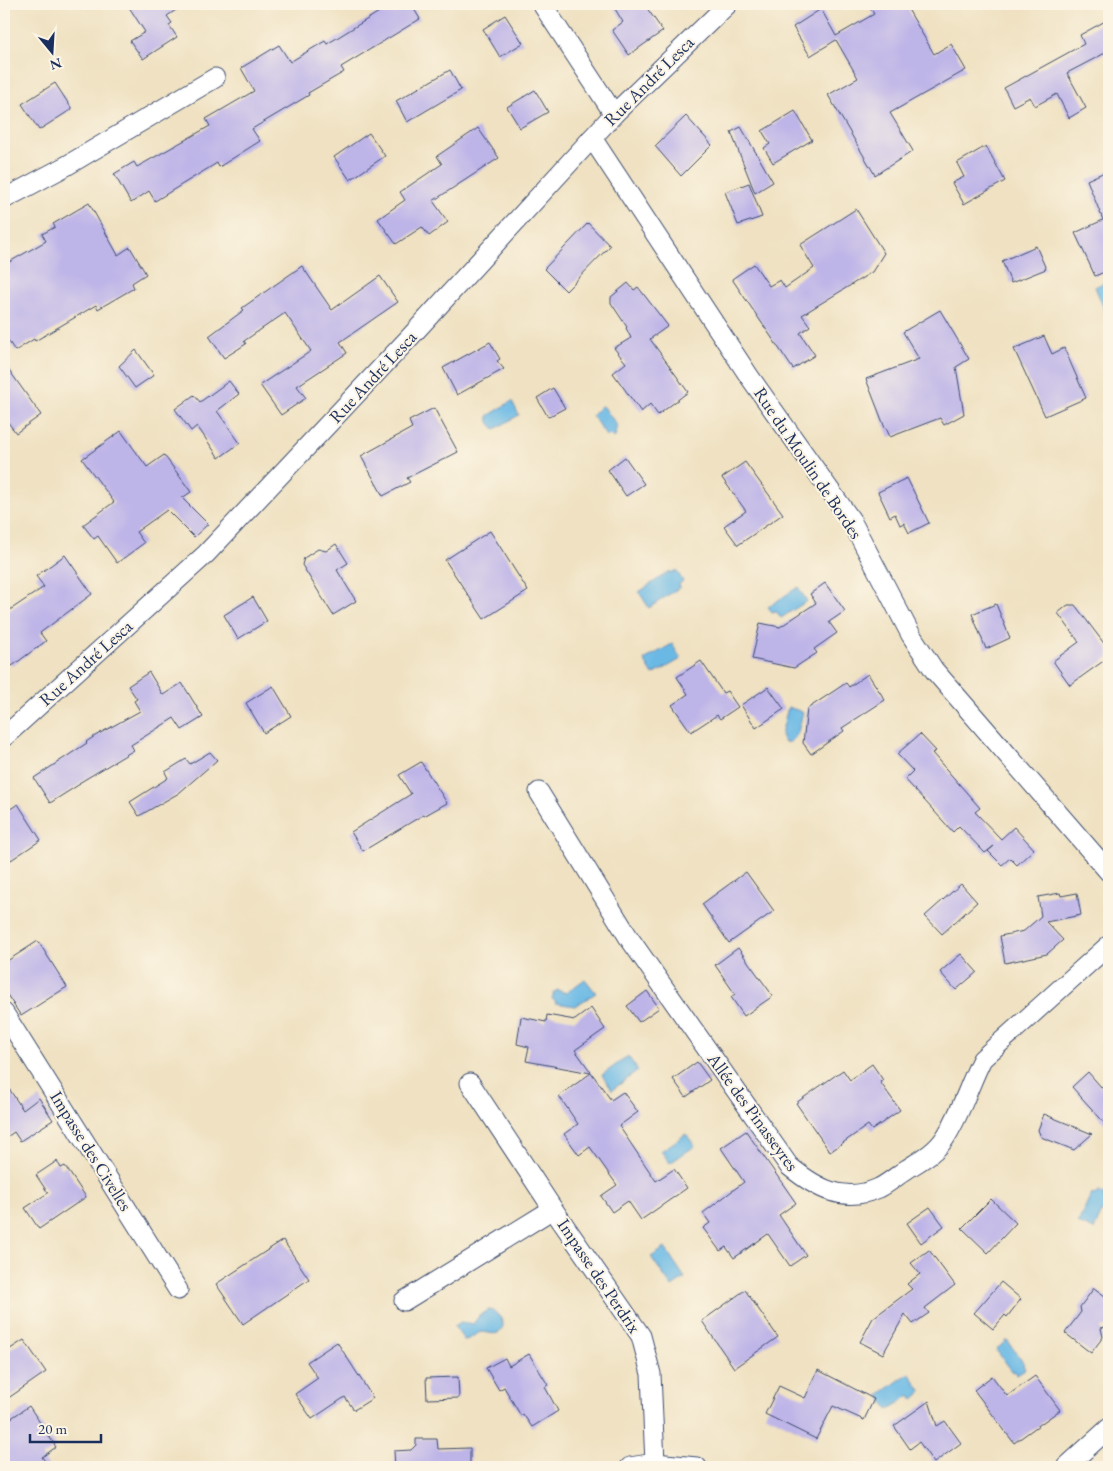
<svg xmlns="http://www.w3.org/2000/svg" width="1113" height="1471" viewBox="0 0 1113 1471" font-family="'EB Garamond',serif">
	<rect width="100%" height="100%" fill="#fcf5e5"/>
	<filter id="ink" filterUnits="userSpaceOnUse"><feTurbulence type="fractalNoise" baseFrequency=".02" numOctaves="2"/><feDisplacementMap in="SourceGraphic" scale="10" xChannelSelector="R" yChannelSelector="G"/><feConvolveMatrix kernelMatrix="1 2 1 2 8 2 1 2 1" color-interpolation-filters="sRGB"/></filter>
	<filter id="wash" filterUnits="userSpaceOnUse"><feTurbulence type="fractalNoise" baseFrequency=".0096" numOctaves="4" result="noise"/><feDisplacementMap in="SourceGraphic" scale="20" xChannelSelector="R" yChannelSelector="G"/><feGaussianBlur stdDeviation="1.12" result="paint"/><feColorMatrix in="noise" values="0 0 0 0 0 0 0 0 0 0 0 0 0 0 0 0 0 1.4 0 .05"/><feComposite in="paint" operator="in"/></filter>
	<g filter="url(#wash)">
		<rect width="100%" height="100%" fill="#efe1c1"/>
		<g fill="#6bb9e5" stroke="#4374a2">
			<path d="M 1109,280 L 1109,321 L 1095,287 Z"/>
			<path d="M 512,401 L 519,415 L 495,429 C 490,424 489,424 488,416 Z"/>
			<path d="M 601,406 L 604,407 L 618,427 L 615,431 L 616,436 L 614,438 L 610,435 L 606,436 L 592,415 Z"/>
			<path d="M 676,570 L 683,581 L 679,584 L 680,587 L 649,608 L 639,592 L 670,571 L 671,573 Z"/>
			<path d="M 798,587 L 807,601 L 781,618 L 776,611 L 772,612 L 768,607 Z"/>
			<path d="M 672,644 L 681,659 L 653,675 L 644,660 Z"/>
			<path d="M 788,707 L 803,712 C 800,722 798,746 784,742 L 781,735 Z"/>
			<path d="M 585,979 L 596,993 L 575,1006 L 555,1003 L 556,1001 L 552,999 L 554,992 L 558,990 L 566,993 Z"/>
			<path d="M 628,1056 L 638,1071 L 612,1090 L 602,1075 Z"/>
			<path d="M 686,1134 L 695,1146 L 670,1163 L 661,1151 Z"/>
			<path d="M 1099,1192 L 1103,1194 L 1104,1199 L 1107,1201 L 1094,1230 L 1078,1223 L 1091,1194 L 1094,1195 Z"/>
			<path d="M 665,1248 L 685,1278 L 672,1287 L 651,1257 Z"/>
			<path d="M 489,1310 C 498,1311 510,1326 498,1333 C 493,1335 487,1332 482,1332 C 475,1333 471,1340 464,1340 L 454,1326 L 461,1322 L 473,1324 L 480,1315 Z"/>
			<path d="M 1007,1340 L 1024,1364 L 1023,1365 L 1025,1369 L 1017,1374 L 1015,1371 L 1013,1372 L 996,1350 Z"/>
			<path d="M 909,1373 L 922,1392 L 913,1400 L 910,1395 L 889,1410 L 879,1395 Z"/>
		</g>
		<g id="blocks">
			<g fill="#bdb4e8">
				<path d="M 127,4 L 185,4 L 167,16 L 172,23 L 169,25 L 177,37 L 143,59 L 130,41 L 145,32 Z"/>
				<path d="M 392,4 L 411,4 L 420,19 L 341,67 L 344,72 L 308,93 L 309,95 L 252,129 L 260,141 L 219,167 L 217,163 L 155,201 L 149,191 L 131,203 L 114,174 L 134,162 L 137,167 L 210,126 L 206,119 L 254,91 L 241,68 L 279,45 L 290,62 L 325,41 L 327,44 Z"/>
				<path d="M 612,4 L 644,4 L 663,31 L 629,55 L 612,30 L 623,22 Z"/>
				<path d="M 868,4 L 905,4 L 934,54 L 951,44 L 966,70 L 890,113 L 913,151 L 875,175 L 828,95 L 858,78 L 836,40 L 810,56 L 793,27 L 821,9 L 836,36 L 874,14 Z"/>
				<path d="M 505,15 L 523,43 L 500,57 L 483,29 Z"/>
				<path d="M 1109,19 L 1109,51 L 1067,73 L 1086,108 L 1069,118 L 1057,94 L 1035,106 L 1030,97 L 1013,106 L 1004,88 L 1084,44 L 1080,35 Z"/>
				<path d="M 450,70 L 461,90 L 407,122 L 396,101 Z"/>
				<path d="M 55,83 L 72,109 L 39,130 L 22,104 Z"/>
				<path d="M 535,90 L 548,112 L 520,128 L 507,107 Z"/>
				<path d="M 795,111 L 812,140 L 773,163 L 764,148 L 770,144 L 762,131 Z"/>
				<path d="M 686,116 L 712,145 L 681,176 L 655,146 Z"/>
				<path d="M 741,127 L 773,182 L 755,193 L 731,132 Z"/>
				<path d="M 478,128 L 499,158 L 433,201 L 448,222 L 429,236 L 422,227 L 396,244 L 378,219 L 405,200 L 400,192 L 442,164 L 437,156 Z"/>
				<path d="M 369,133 L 385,156 L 350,180 L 334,157 Z"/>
				<path d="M 986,146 L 1005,181 L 964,204 L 952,183 L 964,177 L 957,163 Z"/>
				<path d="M 1109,170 L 1109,270 L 1095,276 L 1075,233 L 1103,220 L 1087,180 Z"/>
				<path d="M 749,183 L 762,217 L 738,225 L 725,192 Z"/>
				<path d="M 89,203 L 118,255 L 130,247 L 146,274 L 132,283 L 134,288 L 98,309 L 96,305 L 35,341 L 34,339 L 15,351 L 4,334 L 4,265 L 46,241 L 42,234 L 55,227 L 53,224 Z"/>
				<path d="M 856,209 L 884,253 L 872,272 L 802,315 L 810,326 L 800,333 L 815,355 L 793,369 L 732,279 L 754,264 L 769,286 L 780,280 L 785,288 L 814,268 L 800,245 Z"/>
				<path d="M 588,223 L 610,246 L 566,291 L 544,269 Z"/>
				<path d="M 1036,246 L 1046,269 L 1011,283 L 1002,261 Z"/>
				<path d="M 302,266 L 332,310 L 380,276 L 398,302 L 340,342 L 347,353 L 297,386 L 306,398 L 281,415 L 260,385 L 311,351 L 285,313 L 244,341 L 246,344 L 224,358 L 209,336 L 244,310 L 242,308 Z"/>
				<path d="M 628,283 L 634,290 L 638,287 L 668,326 L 650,339 L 688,392 L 658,415 L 650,404 L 641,412 L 613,373 L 626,363 L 614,348 L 631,338 L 626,328 L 627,327 L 611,303 L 611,297 Z"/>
				<path d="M 940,310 L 969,359 L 956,367 L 964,414 L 944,425 L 940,418 L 890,437 L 886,428 L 885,428 L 866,379 L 919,359 L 903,332 Z"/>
				<path d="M 1044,336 L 1052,354 L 1064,348 L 1086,398 L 1045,416 L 1014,349 Z"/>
				<path d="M 490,342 L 500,359 L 497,361 L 504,369 L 457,395 L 443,368 Z"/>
				<path d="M 136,350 L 154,375 L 135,388 L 119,366 Z"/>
				<path d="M 4,363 L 41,415 L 16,433 L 4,417 Z"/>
				<path d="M 229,381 L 239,394 L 217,411 L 240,443 L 219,458 L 197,426 L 191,431 L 175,409 L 194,395 L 200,402 Z"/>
				<path d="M 553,388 L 565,408 L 548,417 L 537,398 Z"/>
				<path d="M 434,408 L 458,452 L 407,478 L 410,482 L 383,496 L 361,456 L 412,428 L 409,421 Z"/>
				<path d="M 121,431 L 147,467 L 164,455 L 191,492 L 182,498 L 208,524 L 194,537 L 167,510 L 136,532 L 144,543 L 117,563 L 98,536 L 94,539 L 83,525 L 114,502 L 82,459 Z"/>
				<path d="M 625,457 L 644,484 L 626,496 L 608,470 Z"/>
				<path d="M 745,462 L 783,514 L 738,545 L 724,526 L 746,511 L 722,478 Z"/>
				<path d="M 907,478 L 929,523 L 909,533 L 904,523 L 900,525 L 895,514 L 890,517 L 878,492 Z"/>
				<path d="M 490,531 L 528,591 L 484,619 L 445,560 Z"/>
				<path d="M 336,544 L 348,563 L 337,570 L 356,601 L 333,615 L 302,565 L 304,558 L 318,549 L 326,551 Z"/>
				<path d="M 65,555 L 92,594 L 40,633 L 46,641 L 12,666 L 4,655 L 4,614 L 44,587 L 36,576 Z"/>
				<path d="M 825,583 L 845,611 L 829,622 L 837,633 L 814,649 L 817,653 L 794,668 L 752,659 L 760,623 L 780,627 L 816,603 L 810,594 Z"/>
				<path d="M 253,597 L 267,621 L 238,639 L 224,615 Z"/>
				<path d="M 996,604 L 1010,638 L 986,649 L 972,614 Z"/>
				<path d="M 1068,605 L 1075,605 L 1109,650 L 1109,657 L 1070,685 L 1053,661 L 1079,642 L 1058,613 Z"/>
				<path d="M 701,661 L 723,693 L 727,691 L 738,707 L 720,719 L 717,715 L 691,732 L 672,705 L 688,694 L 677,677 Z"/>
				<path d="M 149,672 L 163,695 L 182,683 L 203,717 L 182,730 L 174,718 L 131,745 L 134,750 L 79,783 L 80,784 L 50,803 L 34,778 L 87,743 L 86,742 L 95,736 L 140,711 L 134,701 L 137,699 L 128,686 Z"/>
				<path d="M 868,674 L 885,700 L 842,728 L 844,731 L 811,754 L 803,743 L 807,709 L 846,683 L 849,687 Z"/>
				<path d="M 273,686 L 291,716 L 264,733 L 246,703 Z"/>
				<path d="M 768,687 L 784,709 L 756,728 L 741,705 Z"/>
				<path d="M 920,734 L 936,751 L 932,753 L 980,808 L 975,812 L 1001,839 L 1014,827 L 1034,849 L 1017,865 L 1010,858 L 1002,865 L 988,851 L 994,846 L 985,853 L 959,826 L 953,832 L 905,779 L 913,771 L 897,754 Z"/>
				<path d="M 210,752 L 217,760 L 179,793 L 139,816 L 130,802 L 168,778 L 165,772 L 186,759 L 190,764 Z"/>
				<path d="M 421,762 L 447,803 L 424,816 L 423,815 L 363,851 L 351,832 L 411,794 L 399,775 Z"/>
				<path d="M 18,804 L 41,840 L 11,860 L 4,849 L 4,813 Z"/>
				<path d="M 746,872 L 774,911 L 729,943 L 702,904 Z"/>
				<path d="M 961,884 L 977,902 L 942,934 L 925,916 Z"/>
				<path d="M 1060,893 L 1061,896 L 1077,893 L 1081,915 L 1046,922 L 1063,940 L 1047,954 L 1005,963 L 1000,936 L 1024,931 L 1041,916 L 1038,897 Z"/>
				<path d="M 38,941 L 67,987 L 21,1016 L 4,990 L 4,963 Z"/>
				<path d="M 738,948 L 773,996 L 744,1016 L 731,997 L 735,994 L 715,965 Z"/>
				<path d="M 961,954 L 977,972 L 956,990 L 940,972 Z"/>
				<path d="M 647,991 L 659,1008 L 639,1022 L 627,1006 Z"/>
				<path d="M 591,1008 L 605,1029 L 575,1050 L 611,1100 L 623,1092 L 638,1112 L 619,1126 L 656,1181 L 674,1169 L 687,1188 L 641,1220 L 628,1201 L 612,1212 L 601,1196 L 617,1185 L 590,1147 L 579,1155 L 564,1134 L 578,1124 L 559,1096 L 591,1073 L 526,1061 L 529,1047 L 517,1044 L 521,1017 L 546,1022 L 547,1015 L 575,1020 Z"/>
				<path d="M 697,1062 L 710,1080 L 686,1097 L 673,1079 Z"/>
				<path d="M 872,1064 L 883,1080 L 880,1082 L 900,1110 L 872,1130 L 868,1125 L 830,1152 L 796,1103 L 843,1070 L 850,1080 Z"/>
				<path d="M 1088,1072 L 1109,1096 L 1109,1128 L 1072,1087 Z"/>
				<path d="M 4,1081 L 23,1110 L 39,1098 L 53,1120 L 20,1141 L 14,1132 L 4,1139 Z"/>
				<path d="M 1044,1114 L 1092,1134 L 1074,1150 L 1041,1137 L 1038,1130 Z"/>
				<path d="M 746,1131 L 796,1203 L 779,1215 L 806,1255 L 790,1266 L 768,1234 L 734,1258 L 726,1247 L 720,1251 L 703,1228 L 710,1223 L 703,1213 L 744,1182 L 721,1148 Z"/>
				<path d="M 57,1161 L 61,1168 L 65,1166 L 86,1197 L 39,1229 L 25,1208 L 48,1193 L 36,1175 Z"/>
				<path d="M 991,1199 L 1016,1223 L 988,1253 L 962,1228 Z"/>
				<path d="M 930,1207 L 944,1226 L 921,1243 L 907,1223 Z"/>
				<path d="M 283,1240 L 309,1279 L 243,1324 L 216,1284 Z"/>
				<path d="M 929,1250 L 955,1285 L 925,1308 L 929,1313 L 913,1324 L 905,1314 L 883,1354 L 860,1342 L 873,1318 L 912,1289 L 907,1284 L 920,1274 L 911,1263 Z"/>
				<path d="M 1001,1282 L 1021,1299 L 1007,1317 L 1005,1315 L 993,1329 L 974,1313 Z"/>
				<path d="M 1094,1288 L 1109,1299 L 1109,1326 L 1101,1328 L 1103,1337 L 1091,1353 L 1065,1333 L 1081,1312 L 1080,1307 Z"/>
				<path d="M 745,1290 L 778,1337 L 734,1368 L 702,1321 Z"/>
				<path d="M 24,1340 L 46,1372 L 4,1401 L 4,1353 Z"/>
				<path d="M 337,1342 L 373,1398 L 354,1410 L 345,1397 L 312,1419 L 295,1394 L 318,1378 L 307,1362 Z"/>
				<path d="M 529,1354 L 548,1385 L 545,1387 L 558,1411 L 532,1427 L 523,1414 L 521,1416 L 504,1387 L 499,1390 L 486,1368 L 505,1358 L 509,1366 Z"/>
				<path d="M 818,1370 L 874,1399 L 864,1420 L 833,1406 L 816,1439 L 765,1414 L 779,1386 L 805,1398 Z"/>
				<path d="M 992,1376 L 1007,1396 L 1035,1376 L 1060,1410 L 1014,1443 L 974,1390 Z"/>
				<path d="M 458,1377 L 459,1398 L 427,1399 L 426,1378 Z"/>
				<path d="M 929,1401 L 937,1426 L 945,1421 L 961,1443 L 934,1463 L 919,1442 L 910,1449 L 894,1426 Z"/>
				<path d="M 29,1406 L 56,1447 L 42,1457 L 49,1467 L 4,1467 L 4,1423 Z"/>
				<path d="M 416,1439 L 437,1439 L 438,1449 L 470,1448 L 470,1467 L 395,1467 L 394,1451 L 411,1450 L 416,1445 Z"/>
			</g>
		</g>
	</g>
	<g filter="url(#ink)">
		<use href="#blocks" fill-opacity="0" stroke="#3b4a6d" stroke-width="1"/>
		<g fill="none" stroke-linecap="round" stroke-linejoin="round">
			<defs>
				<g id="street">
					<path d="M 542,4 L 614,114"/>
					<path d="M 592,138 L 749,376 L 851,520 L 911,635 L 934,670 L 1109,872"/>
					<path d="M 4,199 L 66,166 L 215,78"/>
					<path d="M 4,737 L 206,554 L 411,336 L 614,114 L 728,4"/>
					<path d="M 539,792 L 629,938 L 789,1166 C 816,1188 843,1204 879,1188 C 889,1183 898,1175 907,1169 C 921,1160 936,1152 945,1138 C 961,1113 969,1085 982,1059 L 1109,945"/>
					<path d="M 4,1013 L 178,1290"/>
					<path d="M 470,1083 L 553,1209 L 641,1336 L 651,1374 L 655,1463"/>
					<path d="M 404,1301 L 553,1209"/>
					<path d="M 630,1467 L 655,1463 L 697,1467"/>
					<path d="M 1066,1467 L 1109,1428"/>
				</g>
			</defs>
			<use href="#street" stroke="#3b4a6d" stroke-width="21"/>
			<use href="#street" stroke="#fff" stroke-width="19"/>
		</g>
	</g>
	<g text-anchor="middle" stroke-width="4" stroke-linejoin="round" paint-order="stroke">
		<g font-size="18" fill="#1b2f5e" stroke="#fcf5e5">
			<text transform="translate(649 81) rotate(-45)" y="6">Rue André Lesca</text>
			<text transform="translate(373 377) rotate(-47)" y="6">Rue André Lesca</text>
			<text transform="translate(808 463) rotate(56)" y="6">Rue du Moulin de Bordes</text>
			<text transform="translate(86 663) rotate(-42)" y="6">Rue André Lesca</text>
			<text transform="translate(753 1112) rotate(54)" y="6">Allée des Pinasseyres</text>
			<text transform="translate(91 1151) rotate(58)" y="6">Impasse des Civelles</text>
			<text transform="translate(599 1276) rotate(56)" y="6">Impasse des Perdrix</text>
		</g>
	</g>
	<rect width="1113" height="1471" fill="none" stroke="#fcf5e5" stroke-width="20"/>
	<g transform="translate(52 52) rotate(162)" stroke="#fcf5e5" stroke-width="4" paint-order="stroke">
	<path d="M0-4L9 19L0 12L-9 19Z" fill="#1b2f5e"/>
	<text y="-8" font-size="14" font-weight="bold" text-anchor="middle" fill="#1b2f5e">N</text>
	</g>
	<path d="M30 1434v8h71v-8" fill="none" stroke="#1b2f5e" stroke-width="2.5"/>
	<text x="38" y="1434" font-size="15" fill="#1b2f5e" stroke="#fcf5e5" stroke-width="4" paint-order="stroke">20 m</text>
</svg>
